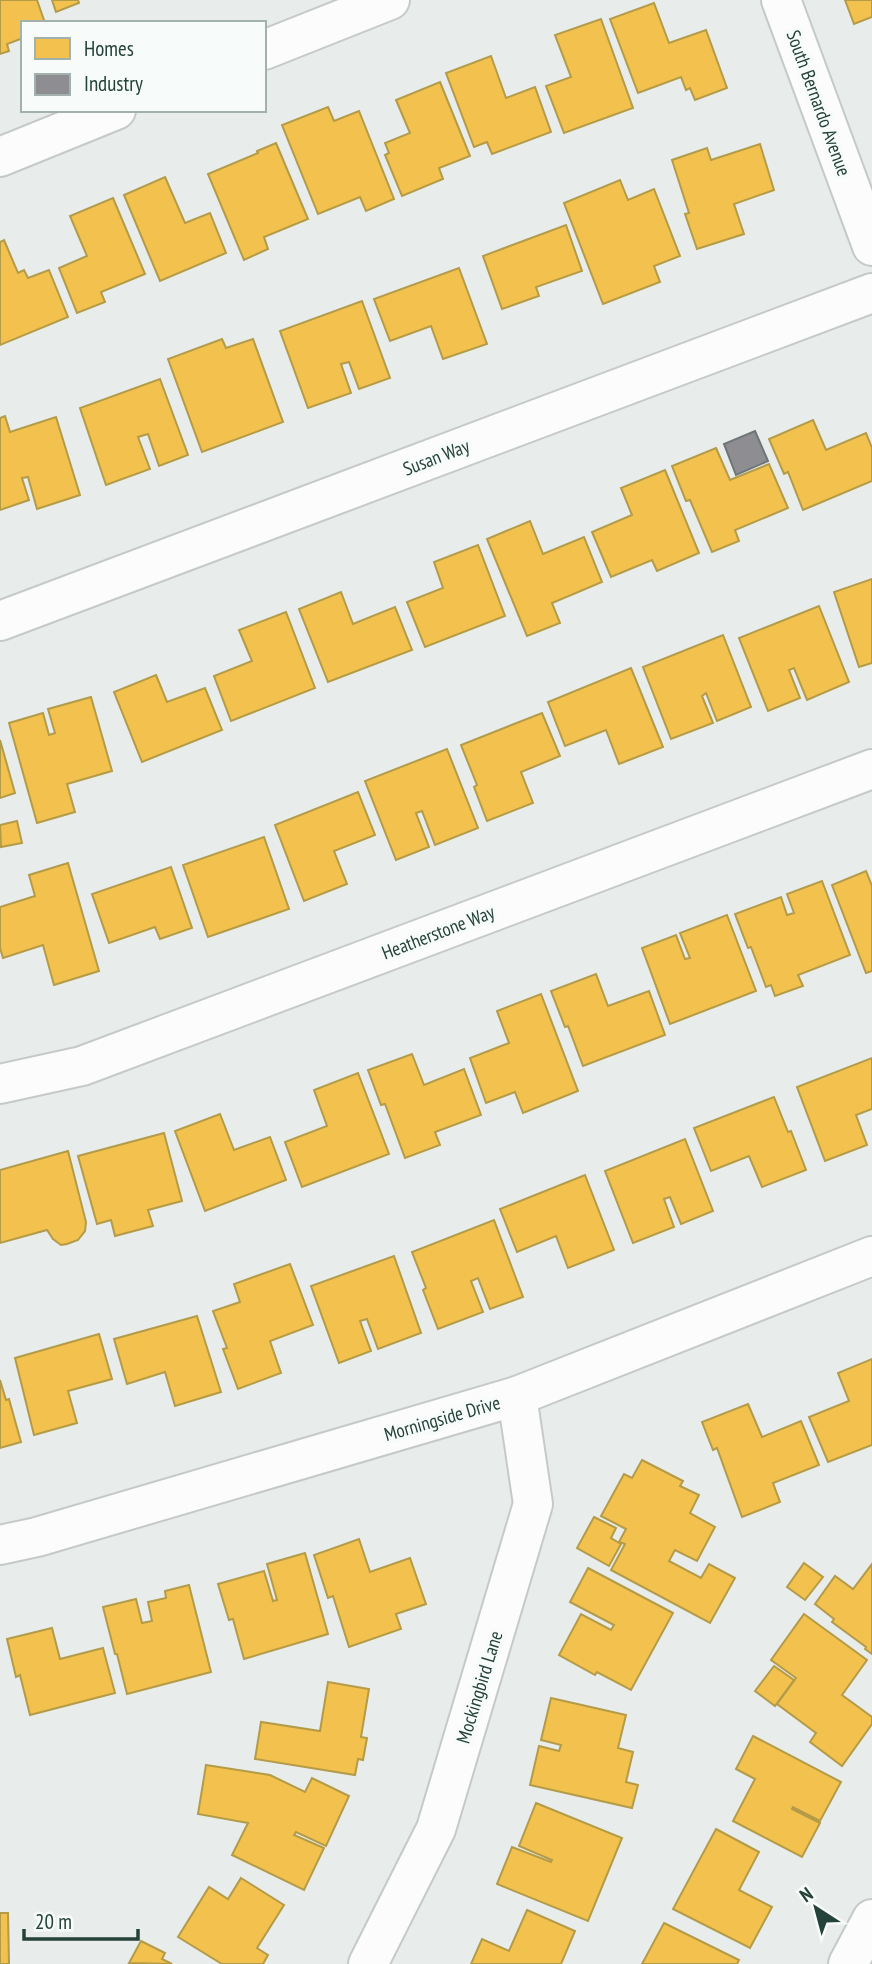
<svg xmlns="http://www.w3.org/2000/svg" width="872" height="1964" viewBox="0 0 872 1964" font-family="'PT Sans Narrow',sans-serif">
	<rect width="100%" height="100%" fill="#e8edeb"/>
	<g fill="#f2c14e" stroke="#b49b48" stroke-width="2">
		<path d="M 0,0 L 37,0 L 45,23 L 23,23 L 23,38 L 7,44 L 9,51 L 0,54 Z"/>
		<path d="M 52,0 L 78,0 L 79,3 L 56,12 Z"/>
		<path d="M 845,0 L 872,0 L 872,17 L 854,24 Z"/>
		<path d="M 654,3 L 669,43 L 706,30 L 727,88 L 695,100 L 690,88 L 686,90 L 681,77 L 638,93 L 610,19 Z"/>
		<path d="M 601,19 L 633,108 L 564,133 L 546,86 L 571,77 L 555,35 Z"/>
		<path d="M 491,56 L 506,98 L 535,87 L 551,132 L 492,154 L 487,142 L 474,147 L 446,73 Z"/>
		<path d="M 440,82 L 470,156 L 439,168 L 443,179 L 402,196 L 385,155 L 389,153 L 385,143 L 410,133 L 396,100 Z"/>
		<path d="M 328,107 L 334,121 L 359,111 L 394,199 L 366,211 L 360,197 L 318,214 L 282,125 Z"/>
		<path d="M 276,143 L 308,219 L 264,237 L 268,249 L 244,260 L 208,174 L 258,153 L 257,151 Z"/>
		<path d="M 760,144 L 774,190 L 734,204 L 744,234 L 697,249 L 685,214 L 689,213 L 672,160 L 707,148 L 711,160 Z"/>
		<path d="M 165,177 L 185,223 L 210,213 L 226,253 L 160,281 L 124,195 Z"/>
		<path d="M 620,180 L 628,200 L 654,189 L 680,256 L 654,266 L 660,282 L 603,304 L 564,203 Z"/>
		<path d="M 113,198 L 145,274 L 101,292 L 105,302 L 77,313 L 59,268 L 87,256 L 70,216 Z"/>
		<path d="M 566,225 L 582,271 L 536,287 L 539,296 L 502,309 L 483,256 Z"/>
		<path d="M 4,240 L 18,273 L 24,270 L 28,278 L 49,270 L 68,317 L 0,345 L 0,242 Z"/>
		<path d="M 459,268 L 487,344 L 443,359 L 431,326 L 390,341 L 374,299 Z"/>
		<path d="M 362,301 L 390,378 L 359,389 L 349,362 L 341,364 L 351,393 L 308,408 L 280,331 Z"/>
		<path d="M 222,339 L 226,348 L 253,339 L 283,422 L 202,452 L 168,359 Z"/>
		<path d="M 160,379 L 188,455 L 159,466 L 148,434 L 138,437 L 150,469 L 106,485 L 80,408 Z"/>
		<path d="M 5,416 L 10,432 L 56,417 L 80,495 L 37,509 L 28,477 L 22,478 L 29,500 L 0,510 L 0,418 Z"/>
		<path d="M 813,420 L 826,450 L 866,433 L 872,448 L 872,481 L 803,510 L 788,472 L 784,474 L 769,439 Z"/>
		<path d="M 716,448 L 730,480 L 769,464 L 788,508 L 735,530 L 739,541 L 712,552 L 690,500 L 686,501 L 672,466 Z"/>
		<path d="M 665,470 L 699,553 L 657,571 L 652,560 L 611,577 L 592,532 L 632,515 L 621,488 Z"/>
		<path d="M 530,521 L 543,554 L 584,537 L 602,582 L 552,603 L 560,623 L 527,636 L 487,539 Z"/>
		<path d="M 478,545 L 505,616 L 425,647 L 407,602 L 443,588 L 434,562 Z"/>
		<path d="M 872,579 L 872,663 L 859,667 L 834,592 Z"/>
		<path d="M 341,592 L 353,624 L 395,607 L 412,650 L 328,682 L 299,609 Z"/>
		<path d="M 819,606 L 849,682 L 807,700 L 794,668 L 789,670 L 800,698 L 768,711 L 739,638 Z"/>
		<path d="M 286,612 L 315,688 L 231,721 L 214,676 L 252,661 L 239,630 Z"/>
		<path d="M 723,635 L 751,707 L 717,721 L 706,693 L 702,696 L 713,723 L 671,739 L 643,667 Z"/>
		<path d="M 631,668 L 663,747 L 619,764 L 606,730 L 565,746 L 548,702 Z"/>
		<path d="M 156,675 L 167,702 L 205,688 L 222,730 L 142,762 L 114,692 Z"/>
		<path d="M 91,697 L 112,771 L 67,784 L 75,812 L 37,823 L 9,723 L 43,713 L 49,735 L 55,733 L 48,709 Z"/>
		<path d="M 542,713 L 560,756 L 521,772 L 533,803 L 487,821 L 474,787 L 477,785 L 461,745 Z"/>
		<path d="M 0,740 L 15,793 L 0,798 Z"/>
		<path d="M 447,749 L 478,828 L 435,845 L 422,811 L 416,813 L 429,847 L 396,860 L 365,781 Z"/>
		<path d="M 358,792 L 375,835 L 334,851 L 347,884 L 304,901 L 275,825 Z"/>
		<path d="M 17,821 L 22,843 L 1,847 L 0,825 Z"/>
		<path d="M 264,837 L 289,909 L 208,937 L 183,865 Z"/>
		<path d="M 68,863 L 99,971 L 54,985 L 43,945 L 3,958 L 0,948 L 0,907 L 35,896 L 29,875 Z"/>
		<path d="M 171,867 L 192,928 L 160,939 L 155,927 L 109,943 L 92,894 Z"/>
		<path d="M 866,871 L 872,886 L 872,971 L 866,973 L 832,885 Z"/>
		<path d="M 822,881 L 850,955 L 798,975 L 803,986 L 775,996 L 771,985 L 766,987 L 751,947 L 748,948 L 735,914 L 781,897 L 787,915 L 794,913 L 787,894 Z"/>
		<path d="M 727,915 L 756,991 L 670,1024 L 642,948 L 676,935 L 685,959 L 690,958 L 680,933 Z"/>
		<path d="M 596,974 L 608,1006 L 649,991 L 665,1035 L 583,1066 L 568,1026 L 565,1027 L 551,991 Z"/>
		<path d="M 541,994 L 578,1091 L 523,1113 L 515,1092 L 486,1103 L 470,1058 L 509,1043 L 497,1011 Z"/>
		<path d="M 412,1054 L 424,1085 L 464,1069 L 481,1115 L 435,1132 L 440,1145 L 405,1158 L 385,1104 L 381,1105 L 368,1070 Z"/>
		<path d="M 872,1058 L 872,1109 L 856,1115 L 867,1145 L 825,1161 L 797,1087 Z"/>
		<path d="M 358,1073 L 389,1154 L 302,1187 L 285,1142 L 327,1126 L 314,1090 Z"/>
		<path d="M 774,1097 L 788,1132 L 791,1131 L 806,1170 L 762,1187 L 749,1156 L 711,1171 L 694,1128 Z"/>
		<path d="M 220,1114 L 234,1150 L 270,1137 L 286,1180 L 205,1211 L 175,1131 Z"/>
		<path d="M 164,1133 L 182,1201 L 148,1210 L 153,1226 L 115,1236 L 111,1220 L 97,1224 L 78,1156 Z"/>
		<path d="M 685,1139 L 713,1211 L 681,1224 L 670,1197 L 664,1199 L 674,1227 L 633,1243 L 605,1171 Z"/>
		<path d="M 68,1151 L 86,1222 L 85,1231 L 78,1240 L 67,1244 L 61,1245 L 53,1239 L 47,1230 L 0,1243 L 0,1170 Z"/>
		<path d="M 585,1175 L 614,1250 L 568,1268 L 556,1236 L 517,1252 L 500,1209 Z"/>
		<path d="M 494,1220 L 523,1297 L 490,1309 L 478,1278 L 471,1281 L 483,1312 L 438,1329 L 423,1290 L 426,1288 L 412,1252 Z"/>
		<path d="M 394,1256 L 421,1333 L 378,1349 L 367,1319 L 360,1321 L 371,1351 L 339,1363 L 311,1286 Z"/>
		<path d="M 290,1264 L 313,1325 L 270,1341 L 281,1373 L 238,1389 L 223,1349 L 227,1348 L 213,1311 L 240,1302 L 234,1284 Z"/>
		<path d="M 197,1316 L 221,1392 L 175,1406 L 165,1372 L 127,1384 L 114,1339 Z"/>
		<path d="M 99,1334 L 112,1379 L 68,1391 L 77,1423 L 34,1435 L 15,1358 Z"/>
		<path d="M 872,1359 L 872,1445 L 828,1462 L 809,1417 L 849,1401 L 838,1373 Z"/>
		<path d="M 0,1380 L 6,1400 L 9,1399 L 21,1442 L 0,1448 Z"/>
		<path d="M 748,1404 L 762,1437 L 801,1421 L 819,1465 L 773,1483 L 780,1502 L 742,1517 L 717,1448 L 713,1450 L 702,1422 Z"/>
		<path d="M 642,1460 L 683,1481 L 680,1486 L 699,1495 L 690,1513 L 715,1527 L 697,1561 L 675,1550 L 669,1561 L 701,1578 L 709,1564 L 735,1578 L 710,1623 L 611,1570 L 625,1544 L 619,1542 L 626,1529 L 601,1516 L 624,1474 L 632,1478 Z"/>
		<path d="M 594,1517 L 616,1528 L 611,1538 L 621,1544 L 609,1566 L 577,1548 Z"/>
		<path d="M 359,1539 L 370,1572 L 410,1558 L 426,1604 L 396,1614 L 401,1629 L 349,1647 L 333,1596 L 328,1598 L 314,1555 Z"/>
		<path d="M 305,1553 L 328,1634 L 244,1659 L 233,1619 L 229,1620 L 218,1584 L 264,1571 L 273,1601 L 277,1600 L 267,1564 Z"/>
		<path d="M 804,1563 L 823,1577 L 805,1600 L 787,1587 Z"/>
		<path d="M 872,1564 L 872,1654 L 865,1649 L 866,1647 L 832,1622 L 834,1619 L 815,1604 L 835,1576 L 853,1589 Z"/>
		<path d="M 588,1568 L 673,1613 L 631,1690 L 597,1672 L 595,1675 L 559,1655 L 581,1614 L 611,1630 L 614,1625 L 570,1602 Z"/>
		<path d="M 189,1585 L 211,1672 L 127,1694 L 117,1654 L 115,1654 L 103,1607 L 136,1599 L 142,1623 L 152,1621 L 148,1602 L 166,1598 L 165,1591 Z"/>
		<path d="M 804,1614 L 867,1660 L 842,1695 L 872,1717 L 872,1724 L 842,1766 L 810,1742 L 816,1733 L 777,1704 L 796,1678 L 771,1660 Z"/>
		<path d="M 52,1628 L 60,1659 L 103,1648 L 115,1693 L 30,1715 L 20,1675 L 16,1677 L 7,1639 Z"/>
		<path d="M 774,1666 L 794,1680 L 775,1706 L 755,1691 Z"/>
		<path d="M 328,1682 L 369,1689 L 361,1737 L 367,1738 L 363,1760 L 358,1759 L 355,1775 L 255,1759 L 261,1722 L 320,1731 Z"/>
		<path d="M 551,1698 L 626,1715 L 618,1748 L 633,1752 L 626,1782 L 638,1785 L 632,1808 L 530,1785 L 539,1746 L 559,1751 L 561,1745 L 541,1740 Z"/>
		<path d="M 753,1736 L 841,1782 L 820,1821 L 793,1807 L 792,1809 L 820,1823 L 802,1857 L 733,1821 L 755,1779 L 736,1769 Z"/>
		<path d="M 206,1765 L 270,1775 L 305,1792 L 312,1778 L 349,1796 L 326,1846 L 296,1832 L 294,1835 L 324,1848 L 304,1890 L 232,1855 L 248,1823 L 198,1814 Z"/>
		<path d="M 536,1803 L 622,1838 L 588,1921 L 497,1884 L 512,1847 L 551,1862 L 552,1860 L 519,1846 Z"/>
		<path d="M 716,1829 L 759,1852 L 739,1890 L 772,1907 L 750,1948 L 673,1909 Z"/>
		<path d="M 241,1878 L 284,1905 L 257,1948 L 268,1955 L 263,1964 L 222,1964 L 178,1937 L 209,1887 L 228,1899 Z"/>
		<path d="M 527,1910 L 575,1931 L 561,1964 L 471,1964 L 482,1939 L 509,1951 Z"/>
		<path d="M 0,1913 L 8,1913 L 9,1964 L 0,1964 Z"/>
		<path d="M 664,1923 L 739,1960 L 737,1964 L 642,1964 Z"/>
		<path d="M 141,1941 L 165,1953 L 162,1959 L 172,1964 L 129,1963 Z"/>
	</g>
	<path fill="#8d8d92" stroke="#6e7678" stroke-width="2" d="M 755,431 L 768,461 L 736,475 L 724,444 Z"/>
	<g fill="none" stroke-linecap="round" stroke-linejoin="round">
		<defs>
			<g id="minor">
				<path d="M 264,50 L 390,0"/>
				<path d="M 0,157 L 116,110"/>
				<path d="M 0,621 L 872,293"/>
				<path d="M 0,1084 L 82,1066 L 872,769"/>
				<path d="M 0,1545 L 37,1537 L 517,1396 L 872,1256"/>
				<path d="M 368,1964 L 436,1829 L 533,1504 L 517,1396"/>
				<path d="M 848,1964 L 872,1919"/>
			</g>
			<path id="tertiary" d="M 781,0 L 872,246"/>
		</defs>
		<use href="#minor" stroke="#c5cac8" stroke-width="42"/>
		<use href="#tertiary" stroke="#c5cac8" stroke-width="42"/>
		<use href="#minor" stroke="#fcfcfc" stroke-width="38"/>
		<use href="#tertiary" stroke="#fcfcfc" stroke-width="38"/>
	</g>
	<g text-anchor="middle" stroke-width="7" stroke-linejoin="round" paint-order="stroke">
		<g font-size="19" fill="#24423a" stroke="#f7fbf9">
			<text transform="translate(819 103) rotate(70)" y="7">South Bernardo Avenue</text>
			<text transform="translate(436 457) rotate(-21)" y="7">Susan Way</text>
			<text transform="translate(438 932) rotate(-21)" y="7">Heatherstone Way</text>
			<text transform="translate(442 1418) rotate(-16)" y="7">Morningside Drive</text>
			<text transform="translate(479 1687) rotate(-73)" y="7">Mockingbird Lane</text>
		</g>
	</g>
	<rect x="21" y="21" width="245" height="91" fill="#f7fbf9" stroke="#a3b1ad" stroke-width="2"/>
	<rect x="35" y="38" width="35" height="21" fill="#f2c14e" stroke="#a3b1ad" stroke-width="2"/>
	<text x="84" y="56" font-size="21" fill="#24423a">Homes</text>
	<rect x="35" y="74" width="35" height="21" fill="#8d8d92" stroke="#a3b1ad" stroke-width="2"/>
	<text x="84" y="91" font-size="21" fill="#24423a">Industry</text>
	<g transform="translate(816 1908) rotate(324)" stroke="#f7fbf9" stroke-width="5" paint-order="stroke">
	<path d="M0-5L12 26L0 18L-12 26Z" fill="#24423a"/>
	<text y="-10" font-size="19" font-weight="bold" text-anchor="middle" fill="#24423a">N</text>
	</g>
	<path d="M24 1929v10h114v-10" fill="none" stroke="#24423a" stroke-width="3.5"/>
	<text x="35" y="1929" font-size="21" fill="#24423a" stroke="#f7fbf9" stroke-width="5" paint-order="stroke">20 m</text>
</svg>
